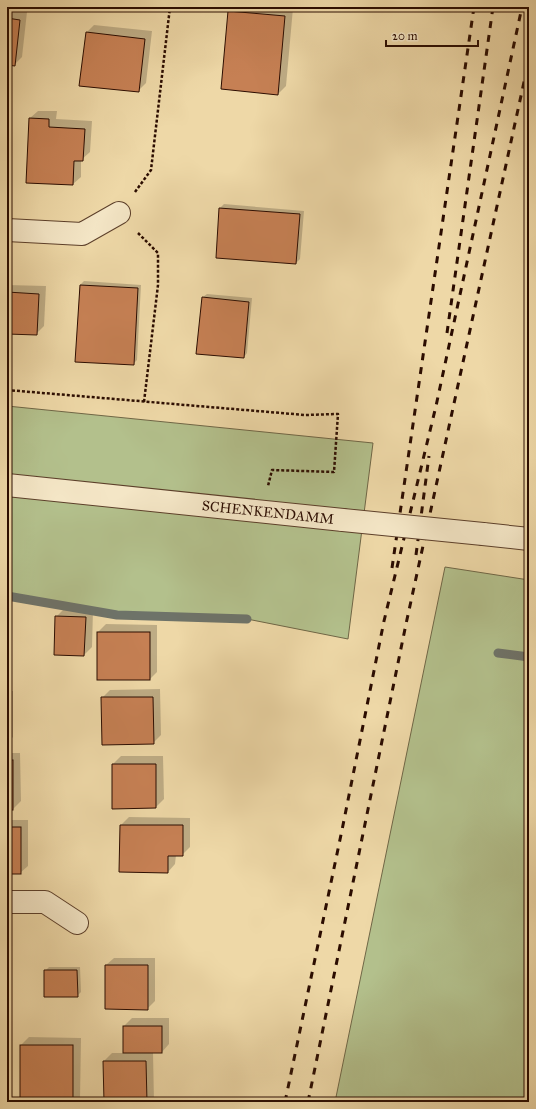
<svg xmlns="http://www.w3.org/2000/svg" width="536" height="1109" viewBox="0 0 536 1109" font-family="'IM FELL Great Primer',serif">
	<rect width="100%" height="100%" fill="#eed8a7"/>
	<filter id="stains"><feTurbulence type="fractalNoise" baseFrequency=".005" numOctaves="4"/><feColorMatrix values="0 0 0 0 .2 0 0 0 0 .09 0 0 0 0 .02 0 0 0 .5 -.17"/></filter>
	<radialGradient id="worn" r=".72"><stop offset=".6" stop-color="#630" stop-opacity="0"/><stop offset="1" stop-color="#630" stop-opacity=".3"/></radialGradient>
	<g fill="#b3c08c" stroke="#6f6646">
		<path d="M 7,406 L 373,443 L 348,639 L 247,619 L 117,615 L 7,596 Z"/>
		<path d="M 445,567 L 529,580 L 529,1102 L 335,1102 Z"/>
	</g>
	<g fill="#0003">
		<path d="M 233,7 L 293,8 L 286,86 L 278,94 L 229,11 Z"/>
		<path d="M 7,10 L 27,12 L 22,57 L 14,65 L 7,64 Z"/>
		<path d="M 94,25 L 152,31 L 146,83 L 138,91 L 86,33 Z"/>
		<path d="M 38,111 L 57,111 L 56,119 L 92,121 L 90,152 L 81,160 L 81,177 L 73,184 L 30,118 Z"/>
		<path d="M 224,204 L 304,211 L 300,259 L 296,263 L 220,208 Z"/>
		<path d="M 84,281 L 141,285 L 137,360 L 133,364 L 76,361 L 80,285 Z"/>
		<path d="M 7,285 L 46,286 L 44,326 L 36,334 L 7,333 Z"/>
		<path d="M 207,294 L 252,298 L 247,353 L 244,357 L 203,297 Z"/>
		<path d="M 64,609 L 93,610 L 92,647 L 84,655 L 56,617 Z"/>
		<path d="M 106,624 L 157,625 L 157,672 L 150,679 L 98,679 L 98,632 Z"/>
		<path d="M 7,628 L 8,672 L 7,673 Z"/>
		<path d="M 160,689 L 161,735 L 153,743 L 102,698 L 110,690 Z"/>
		<path d="M 7,691 L 13,691 L 13,737 L 7,743 Z"/>
		<path d="M 7,753 L 20,753 L 21,801 L 13,809 L 7,809 Z"/>
		<path d="M 121,756 L 163,756 L 164,799 L 156,807 L 113,764 Z"/>
		<path d="M 129,817 L 190,818 L 190,847 L 182,855 L 176,855 L 175,864 L 168,872 L 121,825 Z"/>
		<path d="M 7,820 L 28,820 L 28,866 L 20,873 L 7,873 Z"/>
		<path d="M 114,958 L 155,958 L 155,1001 L 147,1009 L 106,965 Z"/>
		<path d="M 49,967 L 80,967 L 81,992 L 77,996 L 45,971 Z"/>
		<path d="M 132,1018 L 169,1018 L 169,1044 L 162,1052 L 153,1052 L 154,1102 L 105,1102 L 104,1061 L 112,1053 L 124,1053 L 124,1026 Z"/>
		<path d="M 29,1037 L 81,1038 L 80,1099 L 77,1102 L 21,1102 L 21,1045 Z"/>
	</g>
	<g fill="none" stroke-linecap="round" stroke-linejoin="round">
		<g stroke="#6e7369" stroke-width="9">
			<path d="M 7,596 L 117,615 L 247,619"/>
			<path d="M 498,653 L 529,657"/>
		</g>
	</g>
	<g fill="#c68054" stroke="#2b0c00">
		<path d="M 228,11 L 285,16 L 278,95 L 221,89 Z"/>
		<path d="M 7,18 L 20,20 L 15,66 L 7,65 Z"/>
		<path d="M 86,32 L 145,39 L 139,92 L 79,86 Z"/>
		<path d="M 29,118 L 49,119 L 49,127 L 85,129 L 83,161 L 74,161 L 73,185 L 26,183 Z"/>
		<path d="M 219,208 L 300,214 L 296,264 L 216,258 Z"/>
		<path d="M 80,285 L 138,288 L 134,365 L 75,362 Z"/>
		<path d="M 7,292 L 39,294 L 37,335 L 7,334 Z"/>
		<path d="M 202,297 L 249,302 L 244,358 L 196,354 Z"/>
		<path d="M 55,616 L 86,617 L 84,656 L 54,655 Z"/>
		<rect x="97" y="632" width="53" height="48"/>
		<path d="M 101,697 L 153,697 L 154,744 L 102,745 Z"/>
		<rect x="7" y="760" width="6" height="50"/>
		<path d="M 112,764 L 156,764 L 156,808 L 112,809 Z"/>
		<path d="M 120,825 L 183,825 L 183,856 L 168,856 L 168,873 L 119,872 Z"/>
		<rect x="7" y="827" width="14" height="47"/>
		<path d="M 105,965 L 148,965 L 148,1010 L 105,1009 Z"/>
		<path d="M 44,970 L 77,970 L 78,997 L 44,997 Z"/>
		<rect x="123" y="1026" width="39" height="27"/>
		<rect x="20" y="1045" width="53" height="57"/>
		<path d="M 103,1061 L 146,1061 L 147,1102 L 104,1102 Z"/>
	</g>
	<g fill="none" stroke-linecap="round" stroke-linejoin="round">
		<defs>
			<g id="minor">
				<path d="M 7,230 L 82,234 L 119,213"/>
				<path d="M 7,485 L 343,520"/>
				<path d="M 483,534 L 529,539"/>
				<path d="M 7,902 L 45,902 L 77,923"/>
			</g>
		</defs>
		<use href="#minor" stroke="#5c3f2a" stroke-width="24"/>
		<g stroke="#2b0c00" stroke-width="2.5" stroke-dasharray="3 2" stroke-linecap="butt">
			<path d="M 135,192 L 151,170 L 170,7"/>
			<path d="M 138,233 L 158,253 L 158,285 L 144,402"/>
			<path d="M 7,390 L 305,415 L 338,414 L 334,472 L 272,470 L 268,486"/>
		</g>
		<use href="#minor" stroke="#f4e6c6" stroke-width="22"/>
		<g stroke="#2b0c00" stroke-width="3" stroke-dasharray="7 7" stroke-linecap="butt">
			<path d="M 447,333 L 493,7"/>
			<path d="M 416,555 L 429,456"/>
			<path d="M 392,568 L 474,7"/>
			<path d="M 285,1102 L 342,830 L 384,621 L 436,406 L 522,7"/>
			<path d="M 308,1102 L 406,624 L 529,59"/>
		</g>
		<defs>
			<path id="minor-bridge" d="M 343,520 L 483,534"/>
		</defs>
		<use href="#minor-bridge" stroke="#5c3f2a" stroke-width="24" stroke-linecap="butt"/>
		<use href="#minor-bridge" stroke="#f4e6c6" stroke-width="22"/>
	</g>
	<g text-anchor="middle" stroke-width="3" stroke-linejoin="round" paint-order="stroke">
		<g font-size="14" fill="#2b0c00" stroke="#f4e6c6">
			<text transform="translate(268 512) rotate(6)" y="5">SCHENKENDAMM</text>
		</g>
	</g>
	<rect width="536" height="1109" fill="none" stroke="#eed8a7" stroke-width="24"/>
	<rect x="8" y="8" width="520" height="1093" fill="none" stroke="#2b0c00" stroke-width="2"/>
	<rect x="12" y="12" width="512" height="1085" fill="none" stroke="#2b0c00"/>
	<path d="M386 40v6h92v-6" fill="none" stroke="#2b0c00" stroke-width="2"/>
	<text x="392" y="40" font-size="12" fill="#2b0c00" stroke="#f4e6c6" stroke-width="3" paint-order="stroke">20 m</text>
	<rect width="100%" height="100%" filter="url(#stains)"/>
	<rect width="100%" height="100%" fill="url(#worn)"/>
</svg>
